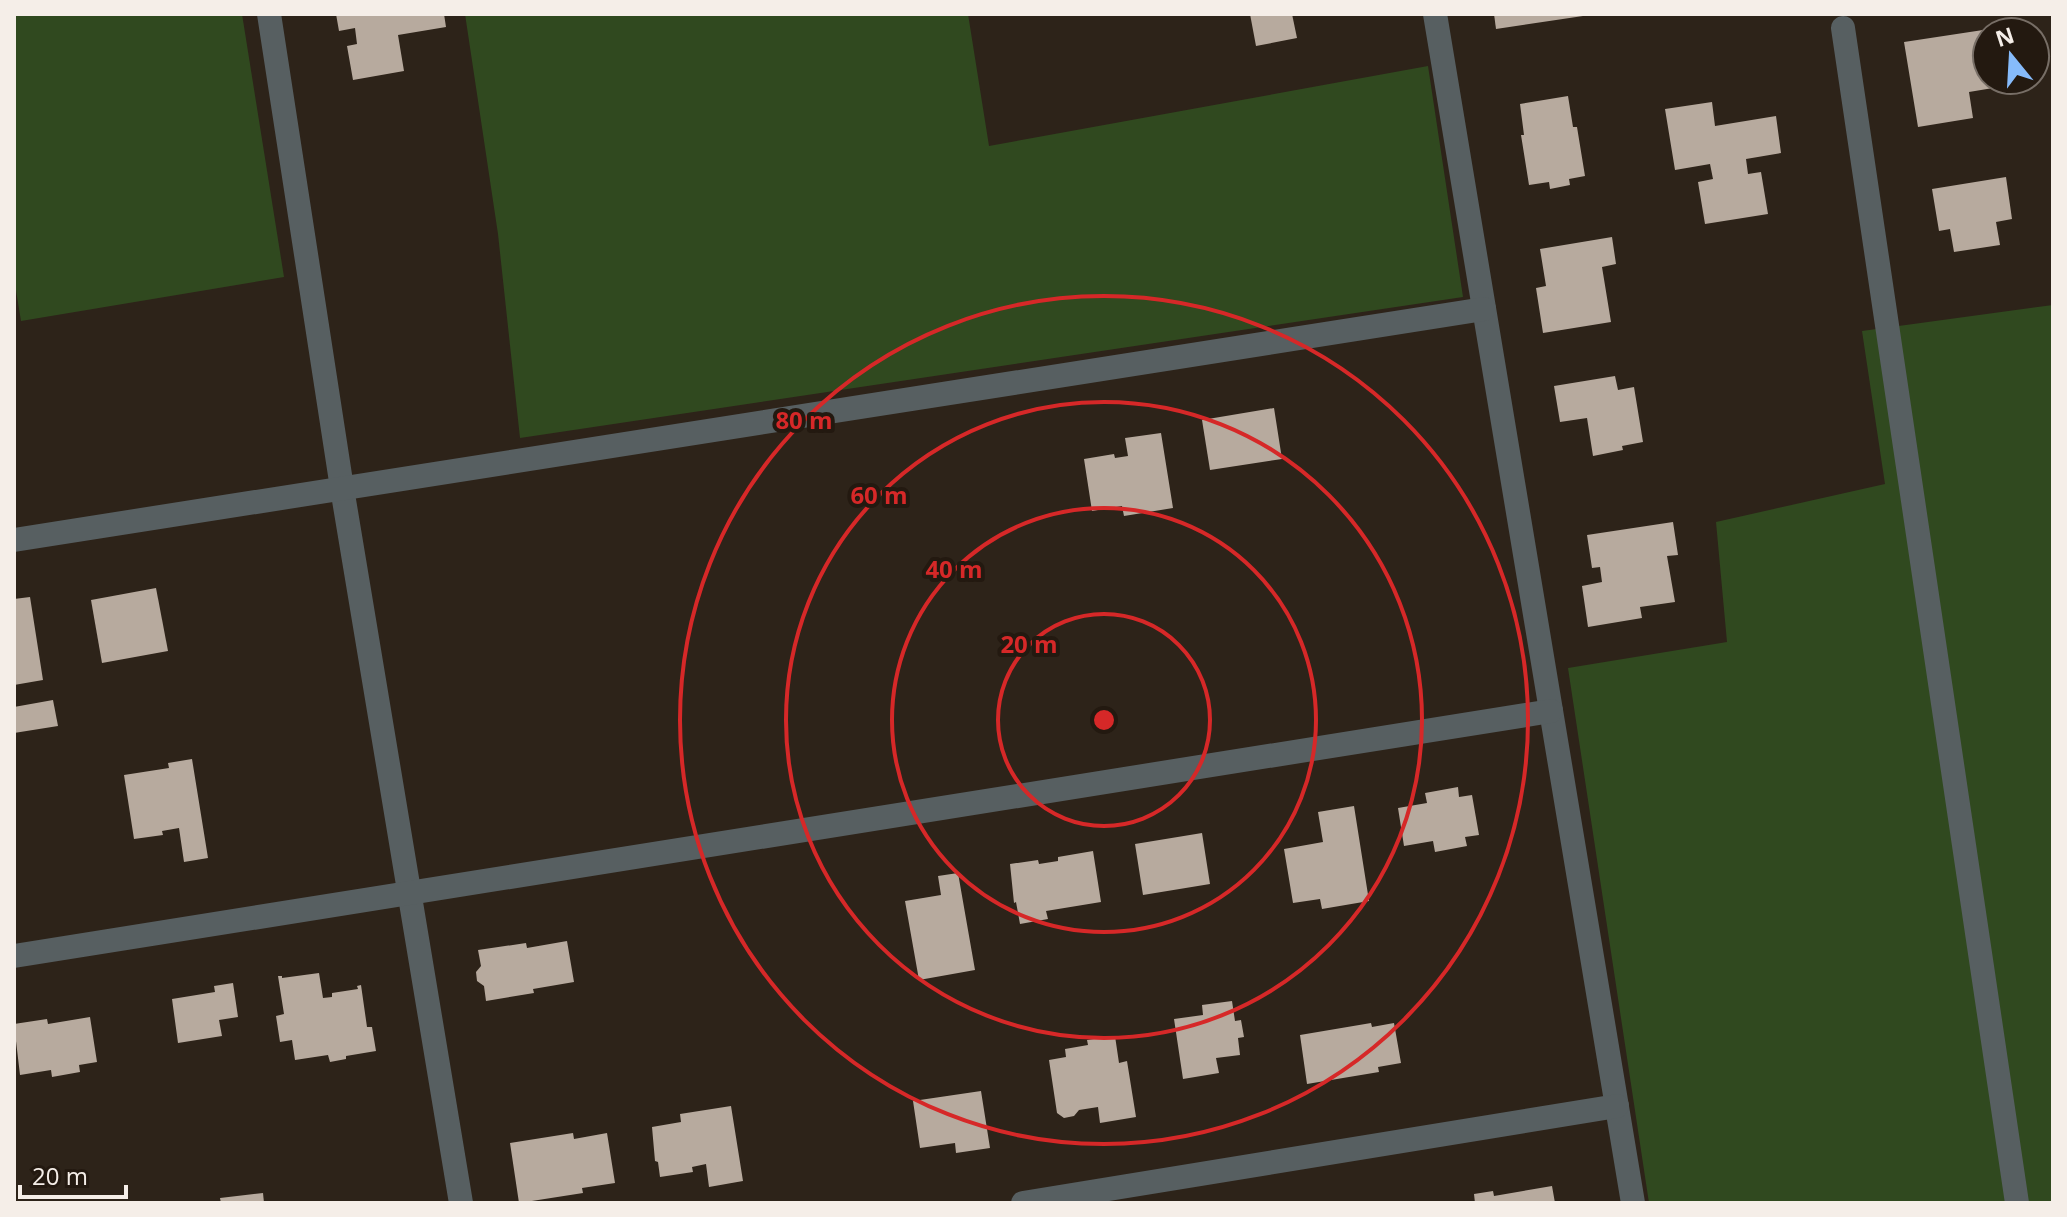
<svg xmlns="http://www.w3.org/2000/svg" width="2067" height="1217" viewBox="0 0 2067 1217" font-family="'Open Sans',sans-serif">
	<rect width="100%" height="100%" fill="#2d2319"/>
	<g fill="#30491f">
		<path d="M 14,14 L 242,14 L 284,277 L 21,321 L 14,278 Z"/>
		<path d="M 465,14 L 968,14 L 989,146 L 1428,66 L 1463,297 L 520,438 L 498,234 Z"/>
		<path d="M 2053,305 L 2053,1203 L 1649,1203 L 1568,668 L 1727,642 L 1716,522 L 1885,484 L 1862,331 Z"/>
	</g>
	<g fill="#b7aa9e">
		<path d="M 336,14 L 444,14 L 446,27 L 398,35 L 404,71 L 353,80 L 347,46 L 357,44 L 355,28 L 339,31 Z"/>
		<path d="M 1250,14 L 1292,14 L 1297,38 L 1256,46 Z"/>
		<path d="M 1494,14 L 1583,14 L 1583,16 L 1496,29 Z"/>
		<path d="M 1983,30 L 1987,80 L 1992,80 L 1993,88 L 1969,92 L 1973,118 L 1918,127 L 1904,42 Z"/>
		<path d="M 1568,96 L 1573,127 L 1577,127 L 1585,176 L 1569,179 L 1570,185 L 1550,189 L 1549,182 L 1529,185 L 1521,135 L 1524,135 L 1520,104 Z"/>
		<path d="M 1712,102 L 1715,126 L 1776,116 L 1781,153 L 1746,159 L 1748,174 L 1761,172 L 1768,214 L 1705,224 L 1698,182 L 1713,179 L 1710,164 L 1675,170 L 1665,109 Z"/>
		<path d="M 2006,177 L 2012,219 L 1996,222 L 2000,245 L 1954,252 L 1950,229 L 1939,231 L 1932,189 Z"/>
		<path d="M 1612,237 L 1616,264 L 1602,267 L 1611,322 L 1543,333 L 1536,288 L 1546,286 L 1540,249 Z"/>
		<path d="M 1615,376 L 1618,390 L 1634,387 L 1643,442 L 1622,446 L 1623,450 L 1593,456 L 1587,418 L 1560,422 L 1554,386 Z"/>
		<path d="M 1274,408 L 1282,459 L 1210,470 L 1202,420 Z"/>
		<path d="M 1161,433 L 1173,508 L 1124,516 L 1122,506 L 1092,511 L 1084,459 L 1114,454 L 1115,458 L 1128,456 L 1125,438 Z"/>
		<path d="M 1673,522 L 1678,555 L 1667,556 L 1675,602 L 1640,607 L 1642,618 L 1588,627 L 1582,586 L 1602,582 L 1600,567 L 1592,568 L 1587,535 Z"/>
		<path d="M 156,588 L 168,651 L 102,663 L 91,600 Z"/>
		<path d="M 30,597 L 43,680 L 14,685 L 14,599 Z"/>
		<path d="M 53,700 L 58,726 L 14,733 L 14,707 Z"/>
		<path d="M 192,759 L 208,858 L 184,862 L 179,828 L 162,831 L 163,835 L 134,839 L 124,775 L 169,768 L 168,763 Z"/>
		<path d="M 1458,787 L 1459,797 L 1472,795 L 1479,835 L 1465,837 L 1467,846 L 1435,852 L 1433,841 L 1404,846 L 1398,808 L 1427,803 L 1425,793 Z"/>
		<path d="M 1354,806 L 1369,901 L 1322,909 L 1320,899 L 1293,903 L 1284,849 L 1323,842 L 1318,812 Z"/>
		<path d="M 1202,833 L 1210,884 L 1143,895 L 1135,844 Z"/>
		<path d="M 1093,851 L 1101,902 L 1046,911 L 1048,919 L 1020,924 L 1016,902 L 1014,903 L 1010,864 L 1038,860 L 1039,864 L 1058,861 L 1058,857 Z"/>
		<path d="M 958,873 L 975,970 L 919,980 L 905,901 L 941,895 L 938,876 Z"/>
		<path d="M 567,941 L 574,982 L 533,989 L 534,993 L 486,1001 L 484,986 L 477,981 L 476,972 L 481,966 L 478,950 L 526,943 L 527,948 Z"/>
		<path d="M 319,973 L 323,998 L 332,997 L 332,993 L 358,989 L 357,986 L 361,985 L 367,1027 L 372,1027 L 376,1051 L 346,1056 L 346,1059 L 330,1062 L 328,1055 L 295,1060 L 292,1040 L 280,1042 L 276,1016 L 284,1014 L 278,976 L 282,976 L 282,978 Z"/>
		<path d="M 233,983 L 238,1017 L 219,1020 L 222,1036 L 178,1043 L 172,999 L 215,992 L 214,986 Z"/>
		<path d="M 1232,1001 L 1235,1021 L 1241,1020 L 1244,1037 L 1238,1038 L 1240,1055 L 1216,1058 L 1219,1073 L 1183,1079 L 1174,1019 L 1203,1015 L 1202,1005 Z"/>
		<path d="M 90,1017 L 97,1062 L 79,1065 L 80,1072 L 52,1077 L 51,1070 L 20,1075 L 14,1024 L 47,1019 L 48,1024 Z"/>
		<path d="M 1371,1023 L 1372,1027 L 1394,1023 L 1401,1063 L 1378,1067 L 1379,1072 L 1307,1084 L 1300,1035 Z"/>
		<path d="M 1115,1036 L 1119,1063 L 1127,1061 L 1136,1117 L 1100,1123 L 1098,1107 L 1079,1110 L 1074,1116 L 1064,1118 L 1057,1113 L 1049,1060 L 1066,1057 L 1065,1049 L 1088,1045 L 1087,1040 Z"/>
		<path d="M 981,1091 L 990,1148 L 956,1153 L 955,1143 L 920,1148 L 913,1101 Z"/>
		<path d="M 731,1106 L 743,1181 L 709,1187 L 706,1164 L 692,1167 L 693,1172 L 660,1177 L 658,1162 L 655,1161 L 652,1127 L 681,1122 L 680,1114 Z"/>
		<path d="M 573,1133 L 574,1139 L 607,1133 L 615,1183 L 582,1188 L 583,1193 L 519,1203 L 510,1143 Z"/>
		<path d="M 1552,1186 L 1555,1203 L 1475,1203 L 1474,1194 L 1493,1191 L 1494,1196 Z"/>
		<path d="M 263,1193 L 264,1203 L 221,1203 L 220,1198 Z"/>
	</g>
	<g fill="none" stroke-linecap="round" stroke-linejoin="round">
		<g stroke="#575f61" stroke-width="24">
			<path d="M 269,14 L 342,488 L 461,1203"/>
			<path d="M 1435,14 L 1633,1203"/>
			<path d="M 1843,28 L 2017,1203"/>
			<path d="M 14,540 L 1484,309"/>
			<path d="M 14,956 L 1551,711"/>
			<path d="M 1023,1203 L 1617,1106"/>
		</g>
	</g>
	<g fill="none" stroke="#d62828" stroke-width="4">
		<circle cx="1104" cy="720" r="106"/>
		<circle cx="1104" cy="720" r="212"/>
		<circle cx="1104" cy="720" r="318"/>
		<circle cx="1104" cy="720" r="424"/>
	</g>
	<circle cx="1104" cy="720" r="12" fill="#d62828" stroke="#231910" stroke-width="4"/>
	<g font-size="24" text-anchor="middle" font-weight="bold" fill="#d62828" stroke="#231910" stroke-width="8" stroke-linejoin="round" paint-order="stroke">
		<text x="804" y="429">80 m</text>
		<text x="879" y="504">60 m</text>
		<text x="954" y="578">40 m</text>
		<text x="1029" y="653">20 m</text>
	</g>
	<rect width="2067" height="1217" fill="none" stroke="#f5eee8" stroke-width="32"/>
	<g transform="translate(2011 56) rotate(342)"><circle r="38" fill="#231910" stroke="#776e66" stroke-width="2"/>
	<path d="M0-6L14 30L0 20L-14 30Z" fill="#86bbfb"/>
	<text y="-12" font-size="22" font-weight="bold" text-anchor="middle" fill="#f5eee8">N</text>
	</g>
	<path d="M20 1185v12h106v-12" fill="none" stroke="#f5eee8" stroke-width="4"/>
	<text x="32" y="1185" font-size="24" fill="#f5eee8" stroke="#231910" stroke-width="6" paint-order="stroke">20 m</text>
</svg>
